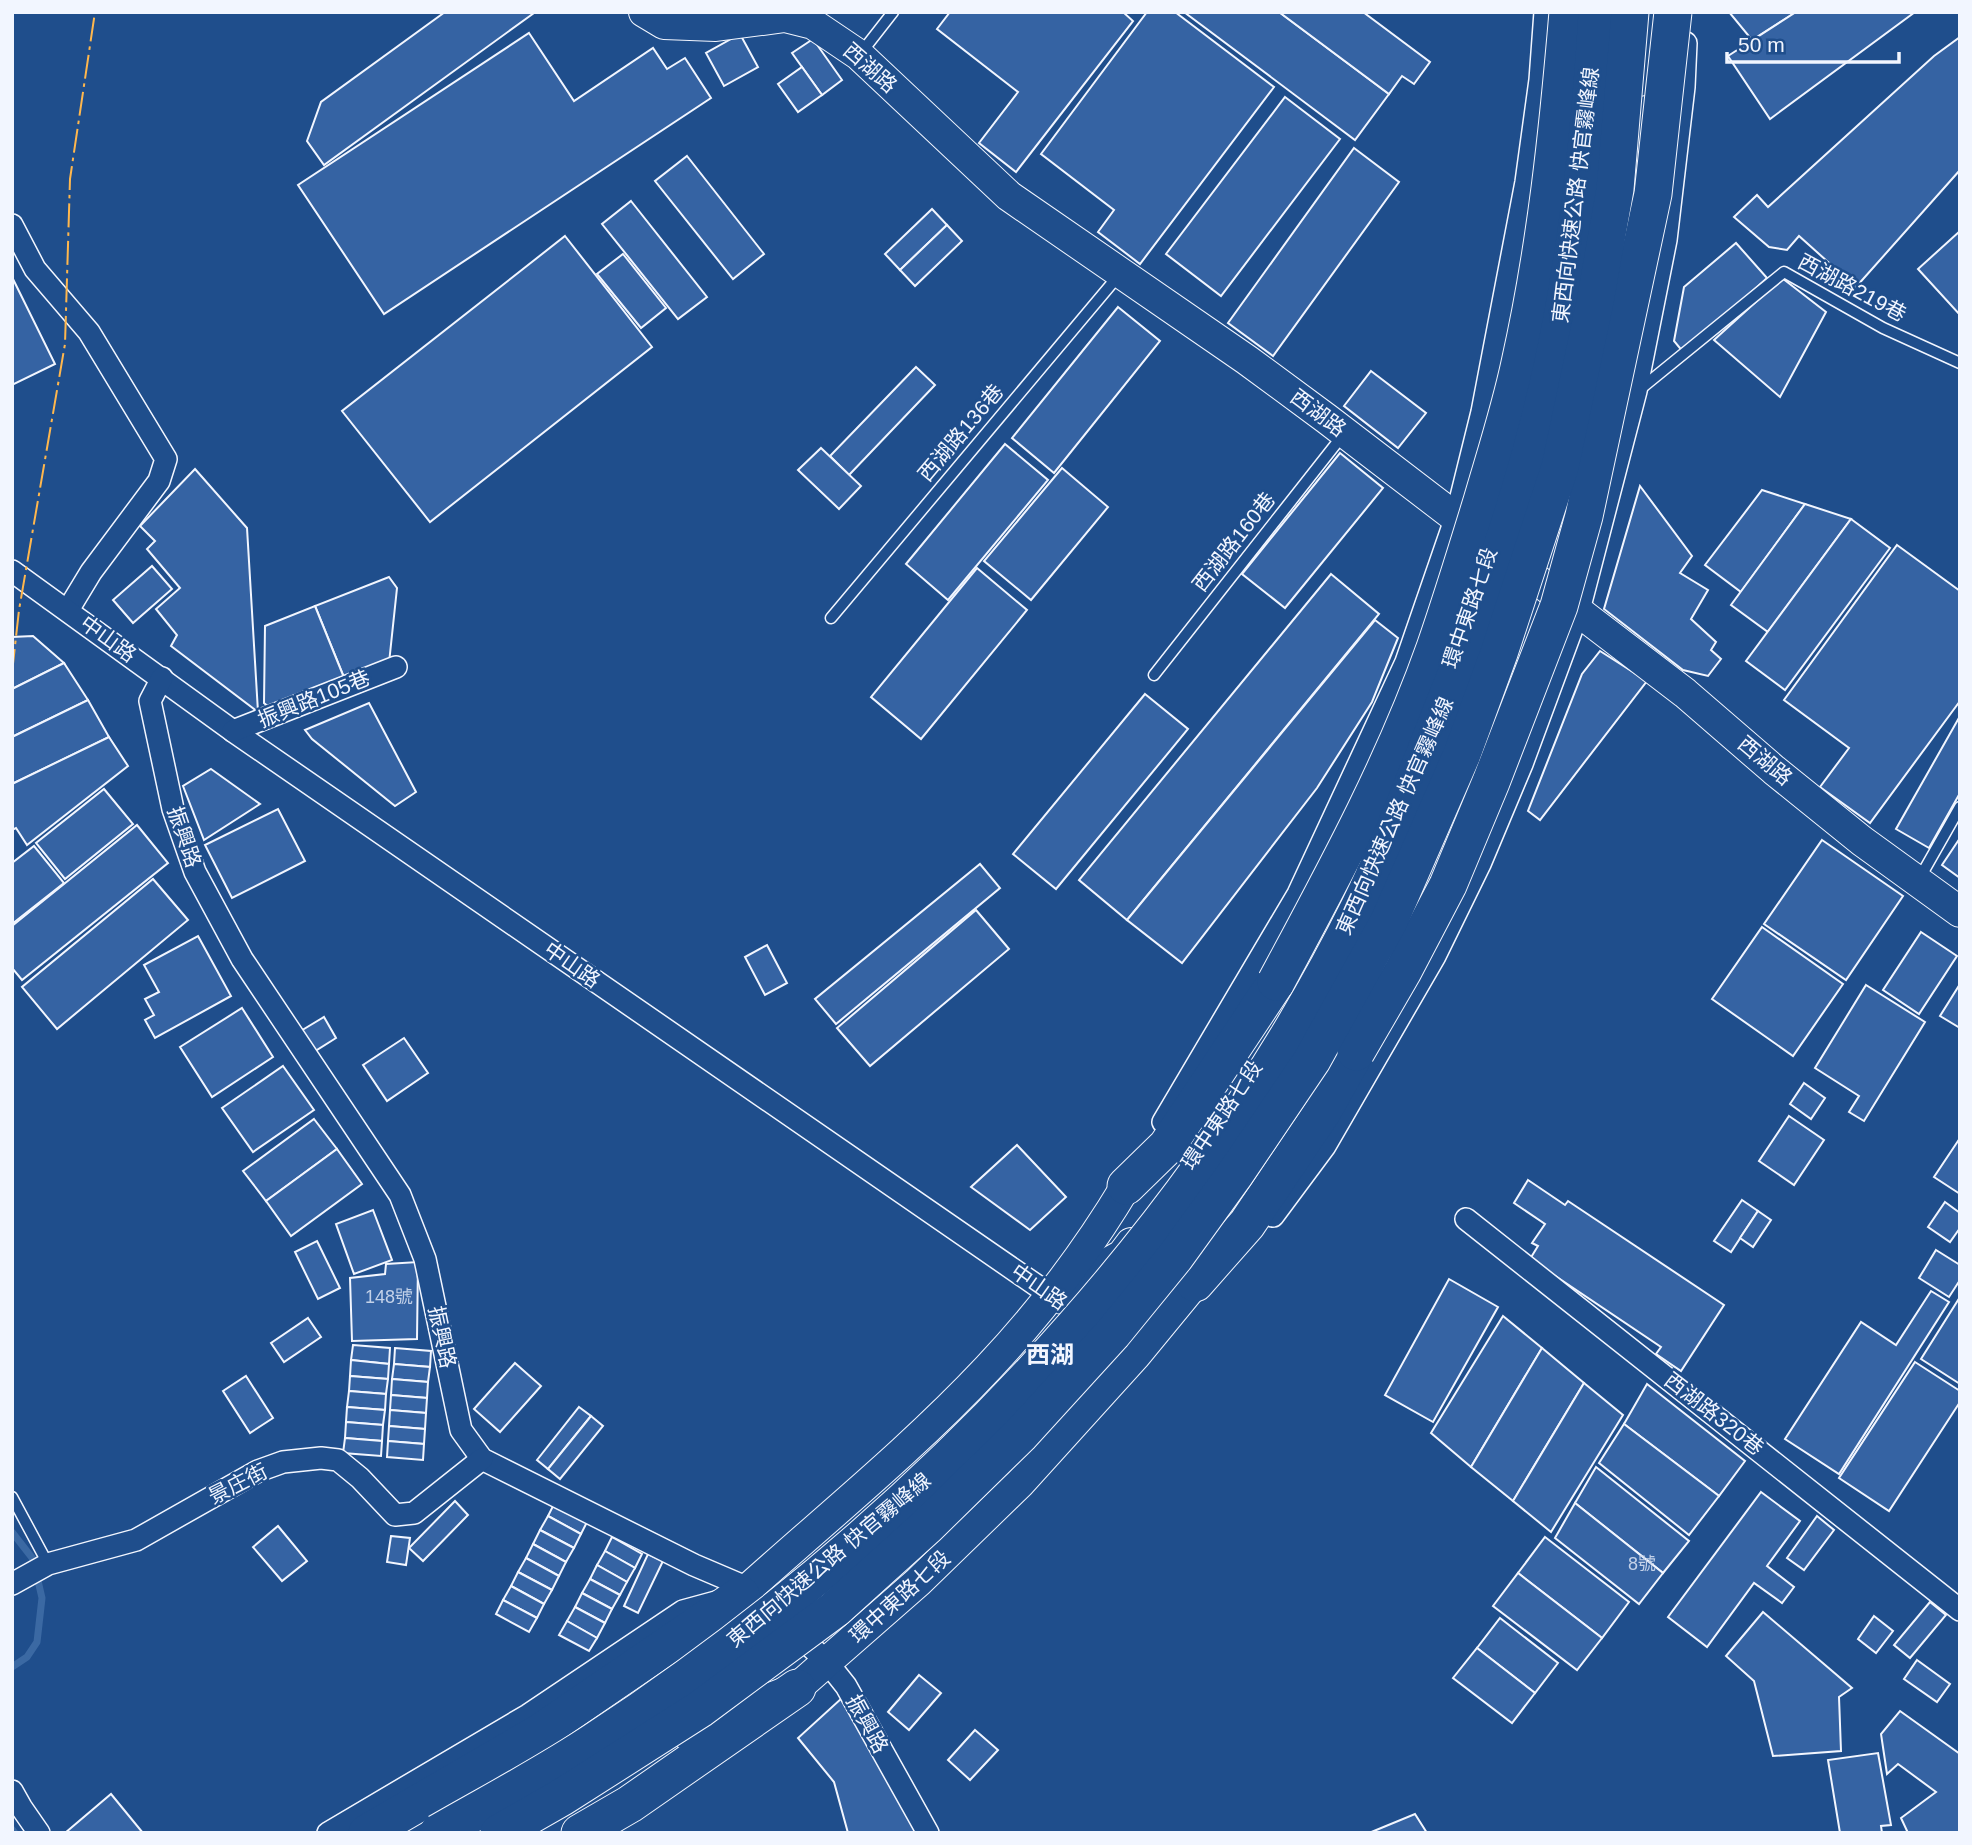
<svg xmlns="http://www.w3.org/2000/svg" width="1972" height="1845" viewBox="0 0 1972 1845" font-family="Helvetica,'Noto Sans TC',sans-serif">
	<rect width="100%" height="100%" fill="#1f4e8c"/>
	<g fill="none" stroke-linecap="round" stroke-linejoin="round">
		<g stroke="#3b69a3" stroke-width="7">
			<path d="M 12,1532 L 33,1559 L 42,1598 L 37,1642 L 27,1657 L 12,1667"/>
			<path d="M 12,1829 L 15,1833"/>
		</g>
	</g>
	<g fill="#3563a3" stroke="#f2f6ff" stroke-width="2">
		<path d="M 445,12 L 534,13 L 324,165 L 307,141 L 321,102 Z"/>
		<path d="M 950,12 L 1123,12 L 1133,21 L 1016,172 L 979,143 L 1018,92 L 937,29 Z"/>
		<path d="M 1147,12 L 1175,12 L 1274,87 L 1140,264 L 1098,232 L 1114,210 L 1041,154 Z"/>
		<path d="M 1184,12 L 1279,12 L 1389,94 L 1355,140 Z"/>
		<path d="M 1279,12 L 1363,12 L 1430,62 L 1414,84 L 1402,76 L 1389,94 Z"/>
		<path d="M 1729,12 L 1796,12 L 1752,40 Z"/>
		<path d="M 1796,12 L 1915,12 L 1770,119 L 1728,56 Z"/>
		<path d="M 529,33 L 574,101 L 653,48 L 667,69 L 685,58 L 711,98 L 384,314 L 298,185 Z"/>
		<path d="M 740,34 L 758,67 L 724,86 L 706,53 Z"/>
		<path d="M 1960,37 L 1960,170 L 1856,287 L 1799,236 L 1787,250 L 1769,247 L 1734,217 L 1757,195 L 1768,207 L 1934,56 Z"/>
		<path d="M 813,39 L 842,80 L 822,95 L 792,53 Z"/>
		<path d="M 802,67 L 822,95 L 798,112 L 778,84 Z"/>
		<path d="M 1285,97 L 1340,139 L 1221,296 L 1166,254 Z"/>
		<path d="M 1354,148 L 1399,182 L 1273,356 L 1228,323 Z"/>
		<path d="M 687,156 L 764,254 L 733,279 L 655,181 Z"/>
		<path d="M 631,201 L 707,297 L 678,319 L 602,224 Z"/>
		<path d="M 932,209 L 947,225 L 900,270 L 885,254 Z"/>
		<path d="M 947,225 L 962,241 L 915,286 L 900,270 Z"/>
		<path d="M 1960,231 L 1960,315 L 1918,269 Z"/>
		<path d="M 565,236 L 652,347 L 430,522 L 342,411 Z"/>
		<path d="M 1736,243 L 1767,278 L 1684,353 L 1674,341 L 1684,287 Z"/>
		<path d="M 623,254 L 666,308 L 641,328 L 597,274 Z"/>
		<path d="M 12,277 L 55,364 L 12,385 Z"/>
		<path d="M 1782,278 L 1826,312 L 1780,397 L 1714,340 Z"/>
		<path d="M 1118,307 L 1160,341 L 1054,473 L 1012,438 Z"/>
		<path d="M 916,367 L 935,385 L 849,475 L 830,456 Z"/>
		<path d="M 1371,371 L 1426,413 L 1398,448 L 1344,406 Z"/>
		<path d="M 1005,444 L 1048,480 L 948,600 L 906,564 Z"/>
		<path d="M 821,448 L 861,486 L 839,509 L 798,470 Z"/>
		<path d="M 1340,453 L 1383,488 L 1285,608 L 1242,574 Z"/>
		<path d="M 1062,468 L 1108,507 L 1031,600 L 984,561 Z"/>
		<path d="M 195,469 L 247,528 L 258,712 L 171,646 L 177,635 L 156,609 L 180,588 L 147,549 L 155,541 L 140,526 Z"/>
		<path d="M 1640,486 L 1692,556 L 1680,573 L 1708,590 L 1691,619 L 1716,642 L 1711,650 L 1721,659 L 1708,676 L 1683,670 L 1604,609 Z"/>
		<path d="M 1762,490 L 1805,504 L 1741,592 L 1705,565 Z"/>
		<path d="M 1805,504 L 1851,519 L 1768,632 L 1731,605 Z"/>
		<path d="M 1851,519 L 1890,548 L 1785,690 L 1746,661 Z"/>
		<path d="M 1897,545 L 1960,591 L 1960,701 L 1870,823 L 1820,787 L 1849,748 L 1784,700 Z"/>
		<path d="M 152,566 L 172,589 L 133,623 L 113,600 Z"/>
		<path d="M 977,568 L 1027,610 L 921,739 L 871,697 Z"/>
		<path d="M 1331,574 L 1379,614 L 1127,920 L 1079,880 Z"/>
		<path d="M 389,577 L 397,588 L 389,663 L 345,680 L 315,606 Z"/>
		<path d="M 315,606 L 345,680 L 270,708 L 264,703 L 265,626 Z"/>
		<path d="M 1375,620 L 1398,638 L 1372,702 L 1317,788 L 1182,963 L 1127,920 Z"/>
		<path d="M 33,636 L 64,663 L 12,689 L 12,637 Z"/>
		<path d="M 1600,651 L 1647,681 L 1540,820 L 1528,811 L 1582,674 Z"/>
		<path d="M 64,663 L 88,700 L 12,737 L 12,689 Z"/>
		<path d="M 1145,694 L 1188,729 L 1056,889 L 1013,854 Z"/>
		<path d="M 88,700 L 109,737 L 12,784 L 12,737 Z"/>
		<path d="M 369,703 L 416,792 L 395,806 L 312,739 L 305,730 Z"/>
		<path d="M 1960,716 L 1960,793 L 1929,848 L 1896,829 Z"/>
		<path d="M 109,737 L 128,766 L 27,845 L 16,828 L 12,830 L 12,784 Z"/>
		<path d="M 211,769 L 260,804 L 204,840 L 183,786 Z"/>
		<path d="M 104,789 L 133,824 L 65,879 L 36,843 Z"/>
		<path d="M 278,809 L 305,861 L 232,898 L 205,845 Z"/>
		<path d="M 137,825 L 168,863 L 22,980 L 12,968 L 12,926 Z"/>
		<path d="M 1960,838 L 1960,878 L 1942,865 Z"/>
		<path d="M 1822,840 L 1903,896 L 1846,980 L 1764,924 Z"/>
		<path d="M 34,846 L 64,883 L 12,924 L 12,863 Z"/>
		<path d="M 980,864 L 1000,888 L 836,1024 L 815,999 Z"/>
		<path d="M 153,879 L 188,920 L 57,1029 L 22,987 Z"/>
		<path d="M 976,910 L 1009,949 L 870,1066 L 837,1028 Z"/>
		<path d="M 1762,927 L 1843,984 L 1793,1056 L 1712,999 Z"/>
		<path d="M 1921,932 L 1957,956 L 1919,1014 L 1883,990 Z"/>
		<path d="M 198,936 L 231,996 L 155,1038 L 145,1020 L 154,1015 L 145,999 L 159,992 L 144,965 Z"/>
		<path d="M 767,945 L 787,983 L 765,995 L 745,957 Z"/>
		<path d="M 1960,984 L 1960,1028 L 1940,1016 Z"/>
		<path d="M 1866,985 L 1925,1022 L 1864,1121 L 1849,1112 L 1859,1096 L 1815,1068 Z"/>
		<path d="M 242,1008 L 273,1057 L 212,1097 L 180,1047 Z"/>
		<path d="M 324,1017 L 336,1038 L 312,1053 L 299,1032 Z"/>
		<path d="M 404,1038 L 428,1073 L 387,1101 L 363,1065 Z"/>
		<path d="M 283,1066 L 314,1110 L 253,1152 L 222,1108 Z"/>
		<path d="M 1804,1083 L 1825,1098 L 1811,1119 L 1790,1104 Z"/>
		<path d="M 1789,1116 L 1824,1140 L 1794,1185 L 1759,1161 Z"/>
		<path d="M 314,1119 L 337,1149 L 266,1201 L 243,1171 Z"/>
		<path d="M 1960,1138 L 1960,1194 L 1934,1177 Z"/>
		<path d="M 1017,1145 L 1066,1197 L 1030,1230 L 971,1187 Z"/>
		<path d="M 337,1149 L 362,1184 L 291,1236 L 266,1201 Z"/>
		<path d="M 1528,1180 L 1565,1205 L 1568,1201 L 1724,1305 L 1681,1371 L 1656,1354 L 1661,1347 L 1530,1259 L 1538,1246 L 1532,1243 L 1545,1224 L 1514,1203 Z"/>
		<path d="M 1742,1200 L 1758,1211 L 1731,1252 L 1714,1241 Z"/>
		<path d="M 1945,1202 L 1960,1213 L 1960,1228 L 1950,1242 L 1928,1227 Z"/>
		<path d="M 373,1210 L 392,1260 L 354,1274 L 336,1224 Z"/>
		<path d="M 1758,1211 L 1771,1220 L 1753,1247 L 1740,1238 Z"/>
		<path d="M 317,1241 L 340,1288 L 318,1299 L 295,1252 Z"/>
		<path d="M 1936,1250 L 1960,1265 L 1960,1280 L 1949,1297 L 1919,1278 Z"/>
		<path d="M 418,1262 L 417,1339 L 352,1341 L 350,1278 L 385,1274 L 386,1264 Z"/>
		<path d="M 1449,1279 L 1498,1307 L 1433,1422 L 1385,1395 Z"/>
		<path d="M 1931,1291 L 1949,1302 L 1839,1474 L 1785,1439 L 1861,1322 L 1896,1345 Z"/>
		<path d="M 1960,1297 L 1960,1384 L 1921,1359 Z"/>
		<path d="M 1503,1316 L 1542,1348 L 1471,1467 L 1431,1433 Z"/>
		<path d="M 308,1318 L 321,1337 L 284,1362 L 271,1343 Z"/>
		<path d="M 353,1345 L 390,1348 L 389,1364 L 351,1360 Z"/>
		<path d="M 395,1348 L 431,1351 L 430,1367 L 394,1364 Z"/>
		<path d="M 1542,1348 L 1584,1383 L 1513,1501 L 1471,1467 Z"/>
		<path d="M 351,1360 L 389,1364 L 388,1379 L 350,1376 Z"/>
		<path d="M 1915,1362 L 1960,1391 L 1960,1402 L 1889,1511 L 1839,1478 Z"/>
		<path d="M 515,1363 L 541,1386 L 500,1432 L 474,1409 Z"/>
		<path d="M 394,1364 L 430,1367 L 428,1382 L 392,1379 Z"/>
		<path d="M 246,1376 L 273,1418 L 250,1433 L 223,1391 Z"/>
		<path d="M 350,1376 L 388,1379 L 386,1394 L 349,1391 Z"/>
		<path d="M 392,1379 L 428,1382 L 427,1398 L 391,1395 Z"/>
		<path d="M 1584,1383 L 1623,1415 L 1551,1532 L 1513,1501 Z"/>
		<path d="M 1647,1384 L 1745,1461 L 1719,1496 L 1624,1424 Z"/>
		<path d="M 349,1391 L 386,1394 L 385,1410 L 347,1407 Z"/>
		<path d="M 391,1395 L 427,1398 L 426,1413 L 390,1410 Z"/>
		<path d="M 347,1407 L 385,1410 L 383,1425 L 346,1422 Z"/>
		<path d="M 579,1407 L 591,1416 L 548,1469 L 537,1460 Z"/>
		<path d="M 390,1410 L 426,1413 L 425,1429 L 389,1426 Z"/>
		<path d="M 591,1416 L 603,1426 L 560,1479 L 548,1469 Z"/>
		<path d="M 346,1422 L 383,1425 L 382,1441 L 345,1438 Z"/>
		<path d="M 1624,1424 L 1719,1496 L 1689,1535 L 1599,1463 Z"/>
		<path d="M 389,1426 L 425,1429 L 424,1444 L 388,1441 Z"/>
		<path d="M 345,1438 L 382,1441 L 381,1456 L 343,1453 Z"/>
		<path d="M 388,1441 L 424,1444 L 423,1460 L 387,1457 Z"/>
		<path d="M 1596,1467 L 1689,1541 L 1663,1573 L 1575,1503 Z"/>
		<path d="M 1761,1492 L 1800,1521 L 1767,1566 L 1794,1587 L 1782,1603 L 1754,1583 L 1707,1647 L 1668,1617 Z"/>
		<path d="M 455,1501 L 468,1515 L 423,1561 L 409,1548 Z"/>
		<path d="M 555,1502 L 588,1520 L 581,1534 L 548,1516 Z"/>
		<path d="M 1575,1503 L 1663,1573 L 1639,1604 L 1555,1538 Z"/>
		<path d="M 548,1516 L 581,1534 L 574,1548 L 540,1530 Z"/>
		<path d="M 1817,1516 L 1834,1530 L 1804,1570 L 1787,1558 Z"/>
		<path d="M 278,1526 L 307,1561 L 282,1581 L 253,1547 Z"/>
		<path d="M 540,1530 L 574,1548 L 566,1562 L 533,1544 Z"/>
		<path d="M 391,1536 L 410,1538 L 406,1565 L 387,1562 Z"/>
		<path d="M 612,1537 L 642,1554 L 635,1568 L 605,1551 Z"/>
		<path d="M 1545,1537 L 1629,1602 L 1602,1638 L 1518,1573 Z"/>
		<path d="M 533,1544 L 566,1562 L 559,1576 L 526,1558 Z"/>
		<path d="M 605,1551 L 635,1568 L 627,1582 L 597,1565 Z"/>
		<path d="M 648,1554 L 663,1561 L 638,1613 L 624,1606 Z"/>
		<path d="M 526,1558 L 559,1576 L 552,1590 L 518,1572 Z"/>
		<path d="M 597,1565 L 627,1582 L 620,1595 L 590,1579 Z"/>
		<path d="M 518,1572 L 552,1590 L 544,1604 L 511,1586 Z"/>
		<path d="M 1518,1573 L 1602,1638 L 1577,1670 L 1493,1606 Z"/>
		<path d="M 590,1579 L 620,1595 L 612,1609 L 582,1593 Z"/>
		<path d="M 511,1586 L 544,1604 L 537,1618 L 503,1600 Z"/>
		<path d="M 582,1593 L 612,1609 L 605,1623 L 575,1607 Z"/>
		<path d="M 503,1600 L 537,1618 L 529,1632 L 496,1614 Z"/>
		<path d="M 1930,1602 L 1946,1615 L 1910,1658 L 1894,1645 Z"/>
		<path d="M 575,1607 L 605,1623 L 597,1638 L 567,1621 Z"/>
		<path d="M 1763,1612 L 1852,1688 L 1839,1697 L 1841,1751 L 1773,1756 L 1754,1681 L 1726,1656 Z"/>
		<path d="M 1874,1616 L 1893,1631 L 1876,1653 L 1858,1639 Z"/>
		<path d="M 1500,1618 L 1558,1663 L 1535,1693 L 1477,1648 Z"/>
		<path d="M 567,1621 L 597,1638 L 589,1651 L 559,1635 Z"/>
		<path d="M 1477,1648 L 1535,1693 L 1512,1723 L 1453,1678 Z"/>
		<path d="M 1917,1660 L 1950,1684 L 1937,1702 L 1904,1679 Z"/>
		<path d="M 919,1675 L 941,1693 L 909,1730 L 888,1712 Z"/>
		<path d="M 843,1697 L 919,1833 L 848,1833 L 834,1782 L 798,1738 Z"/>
		<path d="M 1900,1711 L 1960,1754 L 1960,1833 L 1908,1833 L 1901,1818 L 1936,1792 L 1898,1764 L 1887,1774 L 1881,1734 Z"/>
		<path d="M 975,1730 L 998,1750 L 970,1780 L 948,1760 Z"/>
		<path d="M 1878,1753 L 1891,1825 L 1881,1826 L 1882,1833 L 1840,1833 L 1828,1760 Z"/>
		<path d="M 111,1794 L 143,1833 L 65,1833 Z"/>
		<path d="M 1415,1814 L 1427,1833 L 1369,1833 Z"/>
	</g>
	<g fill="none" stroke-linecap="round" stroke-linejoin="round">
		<defs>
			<g id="lane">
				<path d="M 861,53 L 893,12"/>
				<path d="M 1639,390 L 1784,272 L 1883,328 L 1960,363"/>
				<path d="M 831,618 L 1119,275"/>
				<path d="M 1154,675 L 1343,435"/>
				<path d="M 1918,881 L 1960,807"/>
				<path d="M 12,1497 L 48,1564"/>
			</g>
			<g id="street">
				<path d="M 12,225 L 35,269 L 89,332 L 166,459 L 159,481 L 91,572 L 68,610"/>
				<path d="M 12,571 L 233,731 L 1062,1303"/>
				<path d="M 162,678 L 150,701 L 173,809 L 195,872 L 242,959 L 400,1195 L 425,1259 L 461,1430 L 482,1459 L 694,1565 L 748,1588 L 753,1593"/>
				<path d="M 233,731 L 396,667"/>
				<path d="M 1163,1122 L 1298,894 L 1406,662 L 1456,517 L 1482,412 L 1526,182 L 1540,80 L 1545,12"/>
				<path d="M 1273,1216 L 1325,1146 L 1435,956 L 1480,864 L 1522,764 L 1579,610 L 1636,391 L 1666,240 L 1684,87 L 1686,43"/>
				<path d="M 1466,1219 L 1960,1610"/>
				<path d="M 12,1584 L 48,1564 L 136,1540 L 258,1471 L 283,1462 L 321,1458 L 338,1460 L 360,1478 L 395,1515 L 414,1513 L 482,1459"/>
				<path d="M 792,1629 L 827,1662 L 846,1686 L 928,1833"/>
				<path d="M 12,1791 L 21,1807 L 39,1833"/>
				<path d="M 328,1833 L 528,1715 L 683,1611 L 716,1602"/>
			</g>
			<g id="secondary">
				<path d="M 644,12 L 664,24 L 716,26 L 785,17 L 813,24 L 859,55 L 1009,196 L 1247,360 L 1327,419 L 1685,693 L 1774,770 L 1862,841 L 1960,912"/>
				<path d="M 1640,81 L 1650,12"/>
				<path d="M 1051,1295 L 1122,1255 L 1131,1243"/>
				<path d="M 735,1618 L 741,1595 C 824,1520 911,1450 988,1368 C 1040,1313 1087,1251 1126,1186"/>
				<path d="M 686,1734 L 705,1722 L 797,1688 L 918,1582 L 1020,1483 L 1135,1356 L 1195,1283 L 1203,1265"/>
			</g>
			<g id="highway">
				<path d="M 1126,1186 L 1167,1146 L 1276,982"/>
				<path d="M 1195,1283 L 1247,1224 L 1323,1111 L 1356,1052"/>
				<path d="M 367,1833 L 539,1733 L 741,1595"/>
				<path d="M 580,1833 L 630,1804 L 797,1688"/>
			</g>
		</defs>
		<use href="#lane" stroke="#f2f6ff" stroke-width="13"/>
		<use href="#street" stroke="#f2f6ff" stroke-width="24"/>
		<use href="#secondary" stroke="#f2f6ff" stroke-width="32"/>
		<use href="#highway" stroke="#f2f6ff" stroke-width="39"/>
		<use href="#lane" stroke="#1f4e8c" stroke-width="10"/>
		<use href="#street" stroke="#1f4e8c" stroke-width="21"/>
		<use href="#secondary" stroke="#1f4e8c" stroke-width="30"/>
		<use href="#highway" stroke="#1f4e8c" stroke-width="37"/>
		<defs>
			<g id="highway-bridge">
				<path d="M 1276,982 C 1334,874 1394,764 1435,648 C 1452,599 1467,550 1482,501 C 1495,456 1510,410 1520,363 C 1546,247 1558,130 1568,12"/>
				<path d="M 1356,1052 L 1403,971 L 1448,885 L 1491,782 L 1559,606 L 1584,516 L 1653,194 L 1673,12"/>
				<path d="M 438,1833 C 490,1803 544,1775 595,1741 C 908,1535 1192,1244 1360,906 C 1390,845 1414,780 1439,717 C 1491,588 1537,454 1562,317 C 1581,217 1591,113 1597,12"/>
				<path d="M 499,1833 L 562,1797 L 700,1709 L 835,1609 L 927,1526 L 1020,1435 L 1113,1333 L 1175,1257 L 1235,1174 L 1312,1060 L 1389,921 L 1462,754 L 1499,653 L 1560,467 L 1595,302 L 1615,189 L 1630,12"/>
			</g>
		</defs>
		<use href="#highway-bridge" stroke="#f2f6ff" stroke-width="39" stroke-linecap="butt"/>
		<use href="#highway-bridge" stroke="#1f4e8c" stroke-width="37"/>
		<path stroke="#ffb74d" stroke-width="2" stroke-dasharray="24 5 3.5 5" stroke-linecap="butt" d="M 12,673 L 19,610 L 65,344 L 70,179 L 95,12"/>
	</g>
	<g text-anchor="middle" stroke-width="5" stroke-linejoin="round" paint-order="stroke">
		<g font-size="18" fill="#c3d1e8">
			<text x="389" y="1303">148號</text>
			<text x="1642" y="1570">8號</text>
		</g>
		<g font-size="21" fill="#f2f6ff" stroke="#1f4e8c">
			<text transform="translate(870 68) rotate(41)" y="7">西湖路</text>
			<text transform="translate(1576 195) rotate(-83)" y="7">東西向快速公路 快官霧峰線</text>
			<text transform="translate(1852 288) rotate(28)" y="7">西湖路219巷</text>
			<text transform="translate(1318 413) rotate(37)" y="7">西湖路</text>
			<text transform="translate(961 433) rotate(-50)" y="7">西湖路136巷</text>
			<text transform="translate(1234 542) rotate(-52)" y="7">西湖路160巷</text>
			<text transform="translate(1470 608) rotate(-71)" y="7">環中東路七段</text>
			<text transform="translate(108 639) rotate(36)" y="7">中山路</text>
			<text transform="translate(314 699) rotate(-22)" y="7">振興路105巷</text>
			<text transform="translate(1765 761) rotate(40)" y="7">西湖路</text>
			<text transform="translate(1395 816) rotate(-66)" y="7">東西向快速公路 快官霧峰線</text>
			<text transform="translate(184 837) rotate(71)" y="7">振興路</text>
			<text transform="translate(572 965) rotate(35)" y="7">中山路</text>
			<text transform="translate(1222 1115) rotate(-56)" y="7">環中東路七段</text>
			<text transform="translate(1039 1287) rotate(35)" y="7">中山路</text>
			<text transform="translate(442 1337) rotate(78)" y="7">振興路</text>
			<text transform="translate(1714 1414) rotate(38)" y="7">西湖路320巷</text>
			<text transform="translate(238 1484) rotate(-27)" y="7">景庄街</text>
			<text transform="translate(829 1560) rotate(-40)" y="7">東西向快速公路 快官霧峰線</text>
			<text transform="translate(900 1597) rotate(-42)" y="7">環中東路七段</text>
			<text transform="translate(867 1724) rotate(61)" y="7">振興路</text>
		</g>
		<g font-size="24" font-weight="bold" fill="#f2f6ff" stroke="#1f4e8c">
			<text x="1050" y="1363">西湖</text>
		</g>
	</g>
	<rect width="1972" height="1845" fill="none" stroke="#f2f6ff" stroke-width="28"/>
	<path d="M1727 52v10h172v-10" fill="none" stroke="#f2f6ff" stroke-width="3.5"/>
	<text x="1738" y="52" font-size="21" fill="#f2f6ff" stroke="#1f4e8c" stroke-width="5" paint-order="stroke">50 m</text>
</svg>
